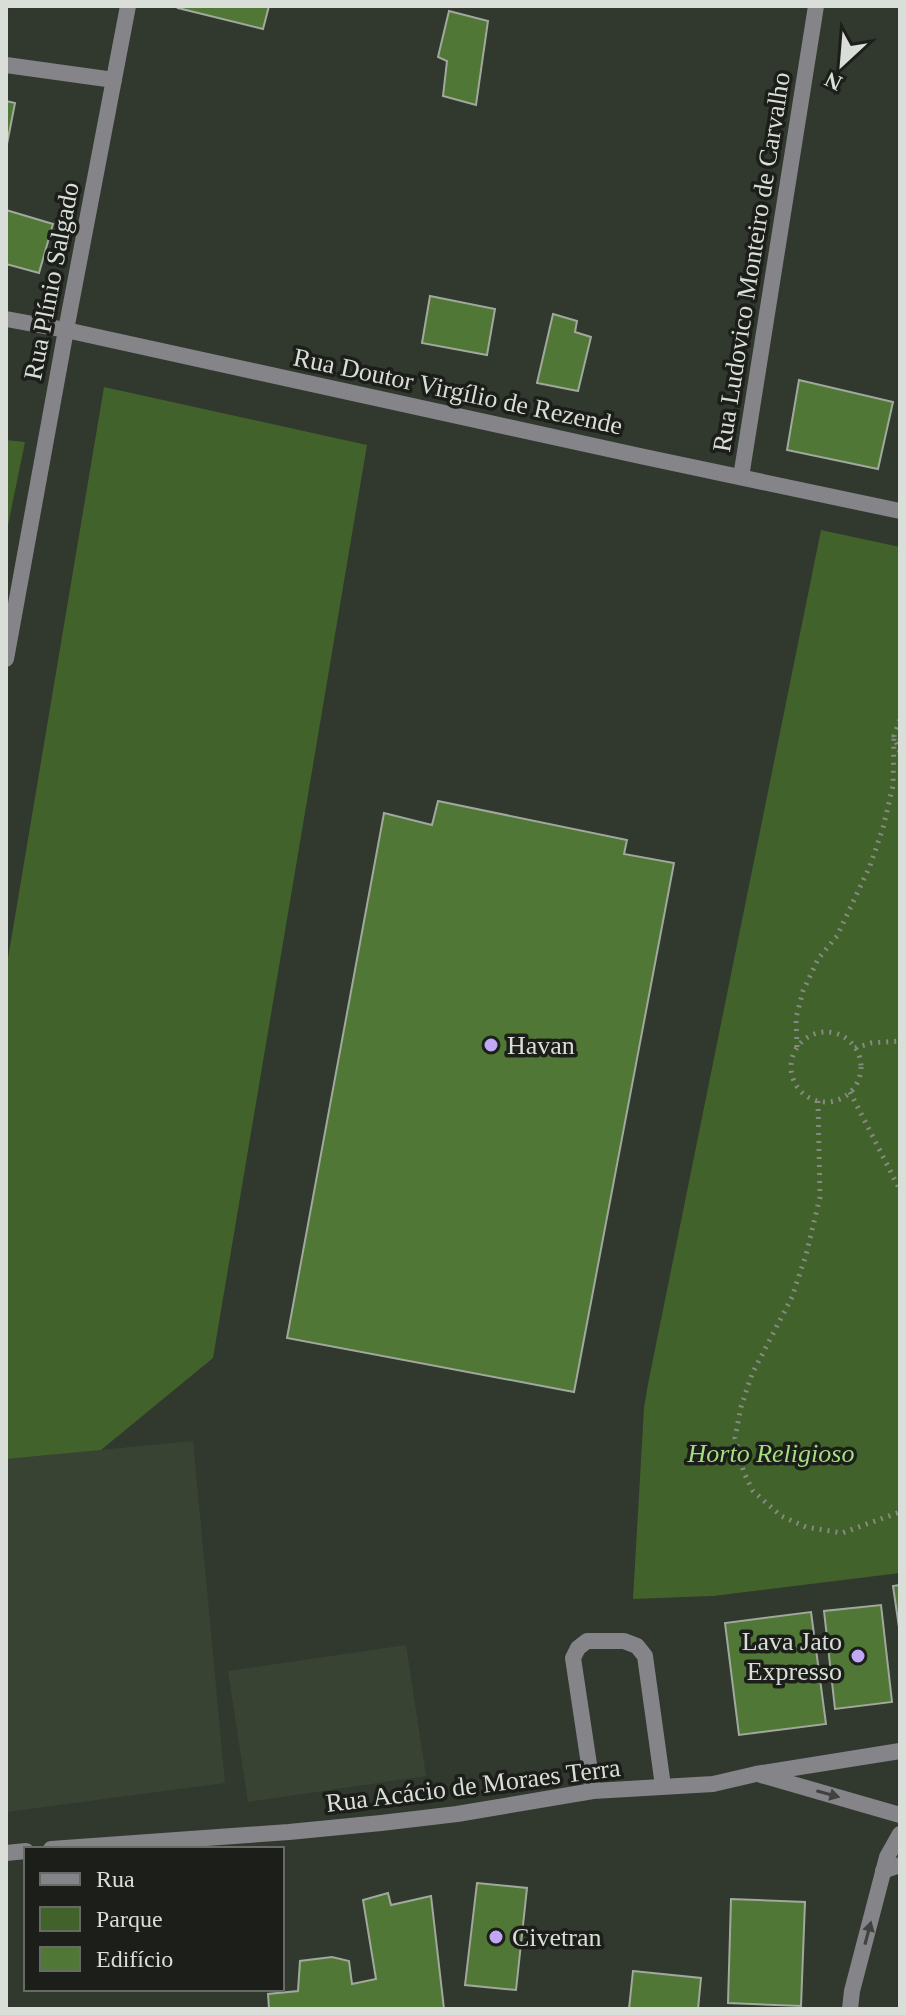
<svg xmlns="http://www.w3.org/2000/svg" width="906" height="2015" viewBox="0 0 906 2015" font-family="'Times New Roman',serif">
	<rect width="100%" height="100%" fill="#31382e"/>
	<g fill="#394333">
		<path d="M 193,1441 L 225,1783 L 6,1812 L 6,1459 Z"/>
		<path d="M 406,1645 L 426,1776 L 248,1802 L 228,1671 Z"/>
	</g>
	<g fill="#41622a">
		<path d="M 104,387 L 367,445 L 213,1358 L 101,1450 L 6,1459 L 6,970 Z"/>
		<path d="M 6,440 L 25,442 L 6,535 Z"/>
		<path d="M 821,530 L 900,547 L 900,1573 L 713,1596 L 633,1599 L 644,1408 L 648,1384 Z"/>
	</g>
	<g fill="#507735" stroke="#a1a89d" stroke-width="2">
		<path d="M 179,6 L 269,6 L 263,29 L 178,8 Z"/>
		<path d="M 449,11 L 488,21 L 476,105 L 443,96 L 447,61 L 438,57 Z"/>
		<path d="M 6,101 L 15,103 L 6,149 Z"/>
		<path d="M 6,210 L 53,224 L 39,273 L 6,264 Z"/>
		<path d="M 430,296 L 495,309 L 487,355 L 422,343 Z"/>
		<path d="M 553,314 L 577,321 L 575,332 L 591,337 L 578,391 L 537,383 Z"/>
		<path d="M 799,380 L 893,402 L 878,469 L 787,450 Z"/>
		<path d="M 438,801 L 627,840 L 624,854 L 674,863 L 574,1392 L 287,1338 L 384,813 L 432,825 Z"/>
		<path d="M 900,1585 L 900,1634 L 893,1586 Z"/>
		<path d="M 881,1605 L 892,1702 L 835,1709 L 824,1611 Z"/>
		<path d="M 811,1612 L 826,1724 L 739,1735 L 725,1623 Z"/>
		<path d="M 477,1883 L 527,1888 L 516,1990 L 465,1985 Z"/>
		<path d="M 388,1893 L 391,1905 L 431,1896 L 444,2009 L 269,2009 L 268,1994 L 298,1991 L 300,1961 L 332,1957 L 349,1961 L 352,1984 L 376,1979 L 363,1900 Z"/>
		<path d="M 731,1899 L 805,1902 L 801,2006 L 728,2003 Z"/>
		<path d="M 633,1971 L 701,1978 L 698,2009 L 629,2009 Z"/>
	</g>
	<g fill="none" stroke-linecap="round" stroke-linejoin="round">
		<g stroke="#858a82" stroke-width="5" stroke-dasharray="2 6" stroke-linecap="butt">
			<path d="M 900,720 L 894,736 L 900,752"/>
			<circle cx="826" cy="1067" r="35"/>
			<path d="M 797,1047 L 796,1018 L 803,991 L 818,959 L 837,936 L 870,866 L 883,828 L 893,786 L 894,736"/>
			<path d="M 855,1048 L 871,1043 L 900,1041"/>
			<path d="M 850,1092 L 900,1190"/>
			<path d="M 818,1101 L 820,1197 L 806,1255 L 792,1297 L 752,1374 L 741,1407 L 735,1438 L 744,1473 L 753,1491 L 781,1516 L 806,1527 L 842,1533 L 900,1512"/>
		</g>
		<g stroke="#858489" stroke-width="16">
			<path d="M 593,1791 L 573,1658 L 578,1648 L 587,1641 L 624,1641 L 637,1646 L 645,1656 L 663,1786"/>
			<path d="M 883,1871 L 900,1865"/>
		</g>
		<g stroke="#858489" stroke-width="16">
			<path d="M 6,65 L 114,80"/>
			<path d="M 741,477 L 816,6"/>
			<path d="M 6,659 L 66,330 L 128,6"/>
			<path d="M 761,1775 L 900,1815"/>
			<path d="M 51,1849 L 289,1832 L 381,1823 L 457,1814 L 593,1791 L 713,1784 L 756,1774 L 900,1751"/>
			<path d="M 6,1853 L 26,1851"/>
			<path d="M 850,2009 L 852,1991 L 887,1857 L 900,1834"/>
		</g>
		<path stroke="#858489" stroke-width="16" d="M 6,319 L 66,330 L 640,456 L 900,511"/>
	</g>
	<defs><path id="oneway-solid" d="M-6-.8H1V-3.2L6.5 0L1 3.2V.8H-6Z" transform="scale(2)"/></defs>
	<g fill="#404240">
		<use href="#oneway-solid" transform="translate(828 1794) rotate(16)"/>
		<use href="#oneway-solid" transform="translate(868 1933) rotate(-75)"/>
	</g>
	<g fill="#c0a8f4" stroke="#1b1e19" stroke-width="3">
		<circle cx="491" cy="1045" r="8"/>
		<circle cx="858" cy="1656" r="8"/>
		<circle cx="496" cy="1937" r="8"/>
	</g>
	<g text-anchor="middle" stroke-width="7" stroke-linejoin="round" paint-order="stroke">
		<g font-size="26" fill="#daded8" stroke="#1b1e19">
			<text transform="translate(751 262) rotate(-81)" y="9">Rua Ludovico Monteiro de Carvalho</text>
			<text transform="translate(51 281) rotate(-79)" y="9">Rua Plínio Salgado</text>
			<text transform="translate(458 391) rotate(12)" y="9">Rua Doutor Virgílio de Rezende</text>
			<text transform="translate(473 1785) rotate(-7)" y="9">Rua Acácio de Moraes Terra</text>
		</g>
		<g font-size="26" fill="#daded8" stroke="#1b1e19" text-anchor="start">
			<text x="507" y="1054">Havan</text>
			<text x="842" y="1650" text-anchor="end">Lava Jato<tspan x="842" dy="30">Expresso</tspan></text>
			<text x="512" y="1946">Civetran</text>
		</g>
		<g font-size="26" font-style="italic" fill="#a5dd80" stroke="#1b1e19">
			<text x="771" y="1462">Horto Religioso</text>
		</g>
	</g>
	<rect width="906" height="2015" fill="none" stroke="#daded8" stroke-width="16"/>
	<rect x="24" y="1847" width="260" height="144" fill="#1b1e19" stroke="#676b65" stroke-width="2"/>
	<rect x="40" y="1873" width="40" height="12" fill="#858489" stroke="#676b65" stroke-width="2"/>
	<text x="96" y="1887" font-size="24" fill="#daded8">Rua</text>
	<rect x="40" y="1907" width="40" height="24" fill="#41622a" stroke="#676b65" stroke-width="2"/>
	<text x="96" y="1927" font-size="24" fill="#daded8">Parque</text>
	<rect x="40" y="1947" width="40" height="24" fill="#507735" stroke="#676b65" stroke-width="2"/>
	<text x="96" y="1967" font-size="24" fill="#daded8">Edifício</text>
	<g transform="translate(842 64) rotate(206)" stroke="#1b1e19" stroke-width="6" paint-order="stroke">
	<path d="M0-6L14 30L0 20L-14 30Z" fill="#daded8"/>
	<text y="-12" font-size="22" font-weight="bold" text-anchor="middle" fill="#daded8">N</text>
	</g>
</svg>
